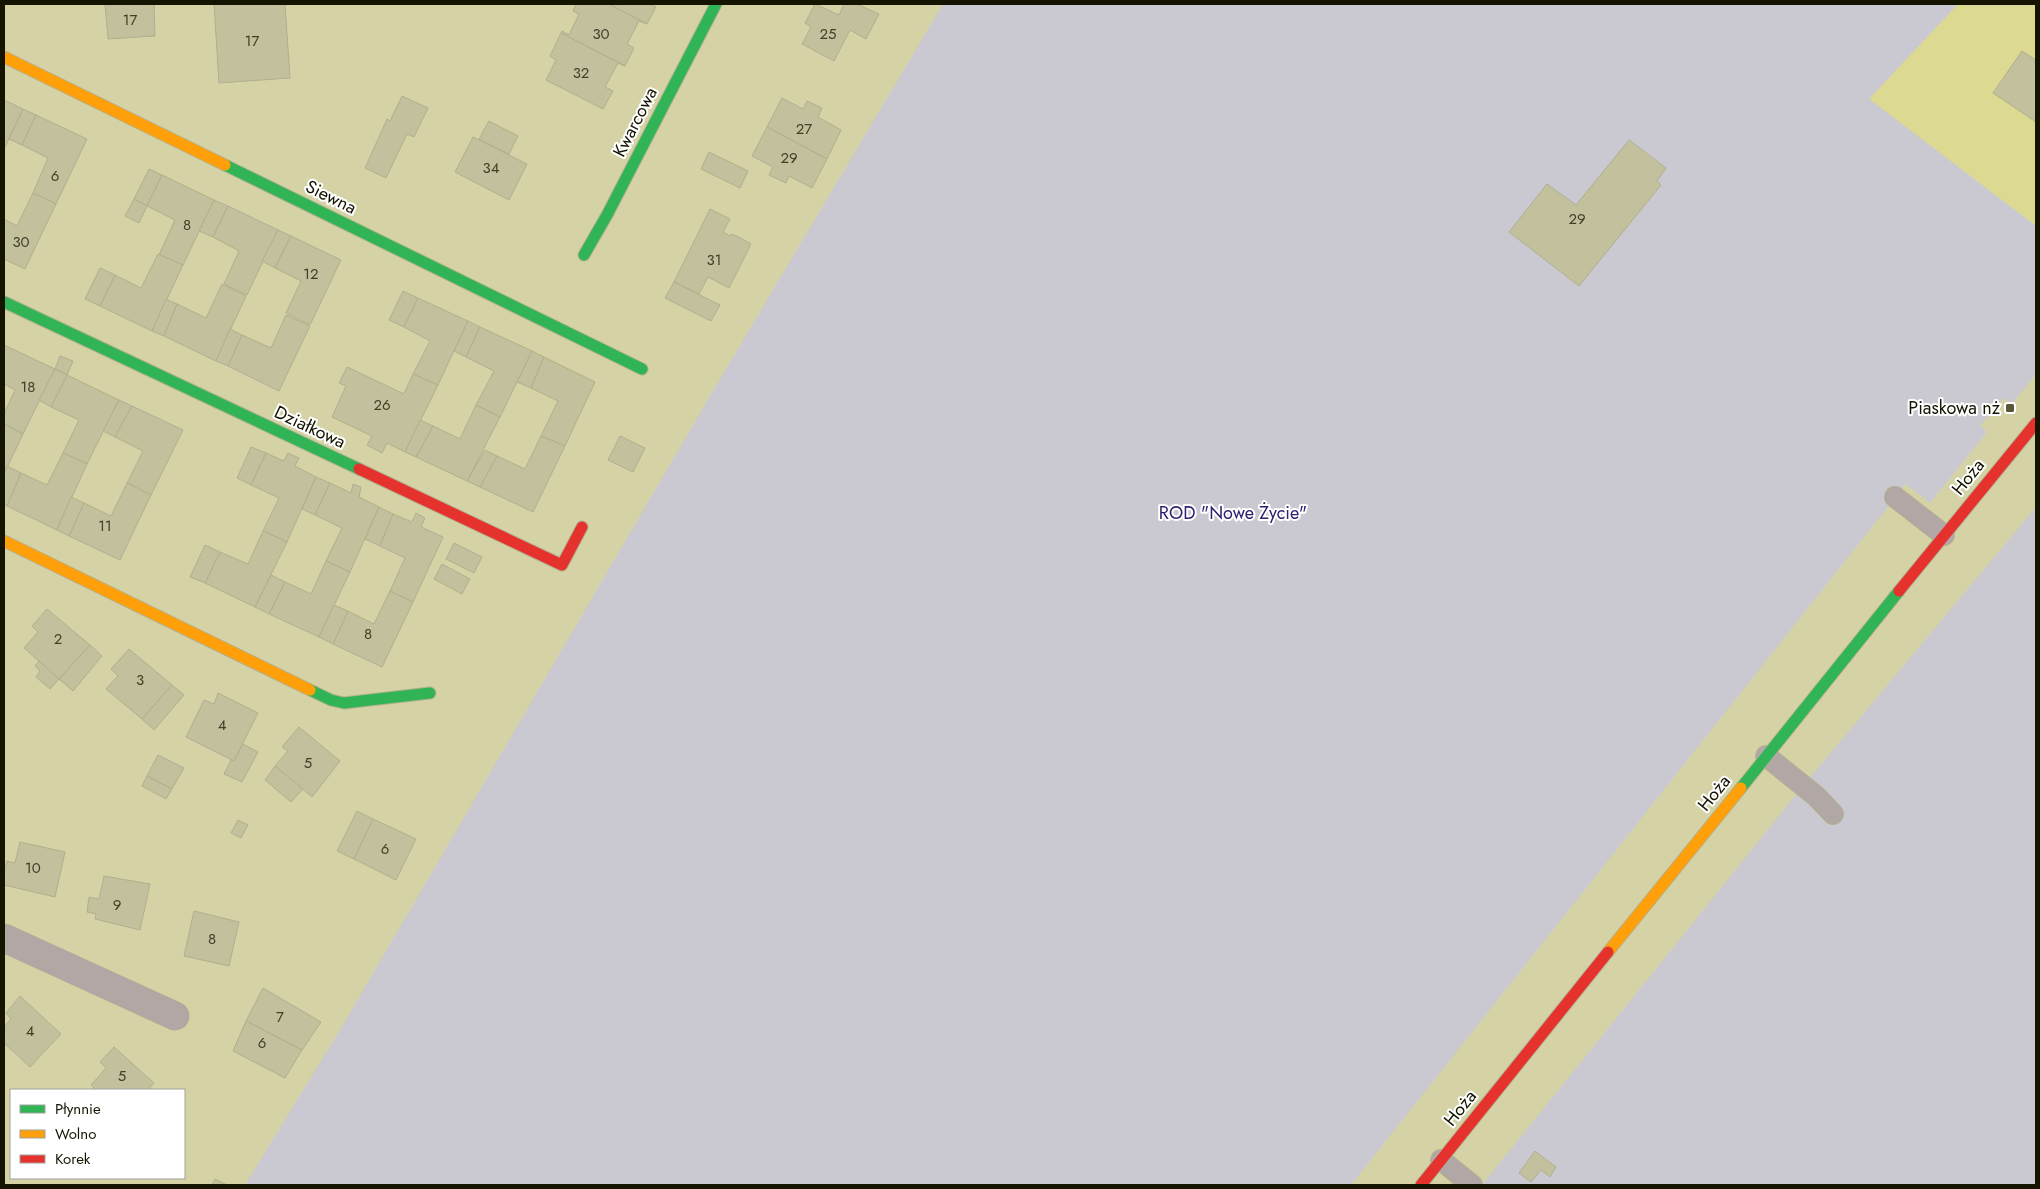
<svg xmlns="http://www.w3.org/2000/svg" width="2040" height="1189" viewBox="0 0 2040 1189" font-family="Jost,sans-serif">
	<rect width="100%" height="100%" fill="#d5d3a6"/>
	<path fill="#dcd992" d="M 1958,4 L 2036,4 L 2036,226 L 1869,99 Z"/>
	<g fill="#cac9d1">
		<path d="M 943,4 L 1958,4 L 1869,99 L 2036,226 L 2036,374 L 2012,404 L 2004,398 L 1980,426 L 1987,432 L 1930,503 L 1906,484 L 1351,1185 L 245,1185 L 337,1035 L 717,384 Z"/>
		<path d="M 2036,507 L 2036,1185 L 1482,1185 L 1803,786 Z"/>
	</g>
	<g fill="#c2c09d" stroke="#b1af8c">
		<path d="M 105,4 L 154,4 L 155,36 L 108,39 Z"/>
		<path d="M 214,4 L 285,4 L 290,78 L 219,83 Z"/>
		<path d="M 576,4 L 609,4 L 647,24 L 639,21 L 627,44 L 634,48 L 625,66 L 561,33 L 562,31 L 569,35 L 579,14 L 573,11 Z"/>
		<path d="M 609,4 L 650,4 L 656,7 L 647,24 Z"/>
		<path d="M 815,4 L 839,15 L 844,4 L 857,4 L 879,14 L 866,39 L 850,30 L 834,61 L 802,44 L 811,27 L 805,23 Z"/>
		<path d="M 561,33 L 625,66 L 618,63 L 605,87 L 613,91 L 603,109 L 546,80 L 556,60 L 550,56 Z"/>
		<path d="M 2022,51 L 2036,60 L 2036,122 L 1993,93 Z"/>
		<path d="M 402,96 L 428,108 L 414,137 L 407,134 L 386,178 L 365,168 L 387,119 L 390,121 Z"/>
		<path d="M 782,98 L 803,109 L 807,101 L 822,108 L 818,117 L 841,130 L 827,159 L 767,127 Z"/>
		<path d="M 4,100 L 23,109 L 4,149 Z"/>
		<path d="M 23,109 L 36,115 L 22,145 L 9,139 Z"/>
		<path d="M 36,115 L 87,139 L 56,204 L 33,193 L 48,158 L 22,145 Z"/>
		<path d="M 489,121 L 518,136 L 509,154 L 479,139 Z"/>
		<path d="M 767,127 L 827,159 L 812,188 L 789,176 L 786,183 L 769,175 L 773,167 L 752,156 Z"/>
		<path d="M 473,137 L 527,164 L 509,200 L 455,172 Z"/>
		<path d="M 1629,140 L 1666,168 L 1657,181 L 1661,185 L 1579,286 L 1509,232 L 1547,184 L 1576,205 Z"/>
		<path d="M 709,152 L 748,171 L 740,188 L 701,169 Z"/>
		<path d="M 149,169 L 162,175 L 147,206 L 134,199 Z"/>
		<path d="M 162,175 L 214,200 L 183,265 L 159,255 L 175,220 L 147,206 Z"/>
		<path d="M 33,193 L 56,204 L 25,269 L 4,259 L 4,219 L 17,226 Z"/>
		<path d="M 134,199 L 147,206 L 139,223 L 125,216 Z"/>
		<path d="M 214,200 L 228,206 L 213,237 L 199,231 Z"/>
		<path d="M 228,206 L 278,230 L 247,295 L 224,284 L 239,251 L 213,237 Z"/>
		<path d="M 710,209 L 730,219 L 723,232 L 730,236 L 732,234 L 737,236 L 751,244 L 729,288 L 708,277 L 699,294 L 674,282 Z"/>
		<path d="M 278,230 L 291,236 L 275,268 L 262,261 Z"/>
		<path d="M 291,236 L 341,260 L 310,325 L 286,313 L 301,281 L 275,268 Z"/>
		<path d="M 158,254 L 183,265 L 152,331 L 100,306 L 115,275 L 141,288 Z"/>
		<path d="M 100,268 L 115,275 L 100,306 L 85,299 Z"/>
		<path d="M 674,282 L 720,305 L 711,321 L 665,298 Z"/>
		<path d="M 222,284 L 246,296 L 216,361 L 164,336 L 177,304 L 206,318 Z"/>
		<path d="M 403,291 L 418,298 L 404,327 L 389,320 Z"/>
		<path d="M 418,298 L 468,321 L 438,385 L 413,374 L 430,341 L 404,327 Z"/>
		<path d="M 166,299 L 177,304 L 164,336 L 152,331 Z"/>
		<path d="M 286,315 L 310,326 L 279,391 L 228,366 L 242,335 L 271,348 Z"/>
		<path d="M 468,321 L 480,327 L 466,357 L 454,351 Z"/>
		<path d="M 480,327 L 532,351 L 500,417 L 476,405 L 494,371 L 466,357 Z"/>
		<path d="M 230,329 L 242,335 L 228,366 L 216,361 Z"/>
		<path d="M 4,345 L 55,369 L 23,434 L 4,424 L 4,414 L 15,390 L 4,384 Z"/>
		<path d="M 532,351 L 544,357 L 531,388 L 517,382 Z"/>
		<path d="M 60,356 L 73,361 L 67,375 L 55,369 Z"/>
		<path d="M 544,357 L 595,382 L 565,446 L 541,436 L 558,401 L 531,388 Z"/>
		<path d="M 347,367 L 404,394 L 413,374 L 438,385 L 405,452 L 387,443 L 382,453 L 367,445 L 372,436 L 332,417 L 346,386 L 339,383 Z"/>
		<path d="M 55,369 L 67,375 L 51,407 L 39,400 Z"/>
		<path d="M 67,375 L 119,400 L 87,464 L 63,453 L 79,420 L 51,407 Z"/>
		<path d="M 119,400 L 132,406 L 115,437 L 103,431 Z"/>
		<path d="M 476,405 L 500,417 L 467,481 L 416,457 L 433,426 L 460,439 Z"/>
		<path d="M 132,406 L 183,430 L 151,495 L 127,483 L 143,451 L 115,437 Z"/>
		<path d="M 420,420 L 433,426 L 416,457 L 405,452 Z"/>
		<path d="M 4,424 L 23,434 L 4,474 Z"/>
		<path d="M 541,436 L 565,446 L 533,512 L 480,487 L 497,456 L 525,469 Z"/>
		<path d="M 620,436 L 645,448 L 633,472 L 608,460 Z"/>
		<path d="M 251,447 L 266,453 L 251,485 L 237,478 Z"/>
		<path d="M 485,450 L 497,456 L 480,487 L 467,481 Z"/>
		<path d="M 63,453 L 87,464 L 57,530 L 7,506 L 21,473 L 47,485 Z"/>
		<path d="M 266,453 L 284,461 L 288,453 L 299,458 L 295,466 L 316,477 L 287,542 L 263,531 L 279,498 L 251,485 Z"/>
		<path d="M 7,466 L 21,473 L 7,506 L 4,504 L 4,474 Z"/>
		<path d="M 316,477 L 330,483 L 315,515 L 302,509 Z"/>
		<path d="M 127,483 L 151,495 L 120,560 L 69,536 L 84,503 L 111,516 Z"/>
		<path d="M 330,483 L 351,493 L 353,484 L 361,487 L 359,497 L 379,507 L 350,572 L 326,561 L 342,528 L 315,515 Z"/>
		<path d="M 71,497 L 84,503 L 69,536 L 57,530 Z"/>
		<path d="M 379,507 L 393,514 L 380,546 L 365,539 Z"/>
		<path d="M 416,513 L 425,518 L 421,527 L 443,537 L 413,602 L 390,591 L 405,558 L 380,546 L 393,514 L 412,522 Z"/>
		<path d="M 263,531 L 287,542 L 255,607 L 205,583 L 220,552 L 248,564 Z"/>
		<path d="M 454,543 L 482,557 L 474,573 L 446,559 Z"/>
		<path d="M 205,545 L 220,552 L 205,583 L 190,577 Z"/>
		<path d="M 326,561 L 350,572 L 319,637 L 269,614 L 285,582 L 311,594 Z"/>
		<path d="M 442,564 L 470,579 L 462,594 L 434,579 Z"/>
		<path d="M 271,575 L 285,582 L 269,614 L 255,607 Z"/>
		<path d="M 390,591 L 413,602 L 382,667 L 333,644 L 348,611 L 374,624 Z"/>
		<path d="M 334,605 L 348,611 L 333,644 L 319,637 Z"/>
		<path d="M 47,609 L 90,645 L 59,679 L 24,648 L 38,632 L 32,626 Z"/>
		<path d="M 90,645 L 102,656 L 73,691 L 59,679 Z"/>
		<path d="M 129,649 L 172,685 L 142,719 L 106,689 L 118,676 L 111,669 Z"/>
		<path d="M 39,661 L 59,679 L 50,689 L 36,677 L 40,671 L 35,666 Z"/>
		<path d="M 172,685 L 184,695 L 154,730 L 142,719 Z"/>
		<path d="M 218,693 L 258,713 L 234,761 L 186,737 L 204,700 L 214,704 Z"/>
		<path d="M 299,727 L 340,761 L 312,797 L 275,766 L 288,751 L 282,747 Z"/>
		<path d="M 243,744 L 258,752 L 242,782 L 224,774 L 231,760 L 234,761 Z"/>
		<path d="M 158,755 L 184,768 L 172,789 L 147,776 Z"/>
		<path d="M 275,766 L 303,789 L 291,802 L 265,780 Z"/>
		<path d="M 147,776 L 172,789 L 166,799 L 142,786 Z"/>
		<path d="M 357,811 L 373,819 L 354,859 L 337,851 Z"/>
		<path d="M 373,819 L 416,839 L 396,880 L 354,859 Z"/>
		<path d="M 238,820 L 248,825 L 241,838 L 231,833 Z"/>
		<path d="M 20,842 L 65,852 L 55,897 L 4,885 L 4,873 L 7,861 L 15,863 Z"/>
		<path d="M 104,876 L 150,884 L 140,930 L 95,919 L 96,914 L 87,912 L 89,897 L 99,899 Z"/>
		<path d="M 194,911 L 239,922 L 229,966 L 184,956 Z"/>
		<path d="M 263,988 L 321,1022 L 302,1050 L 246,1021 Z"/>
		<path d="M 20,996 L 61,1034 L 30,1067 L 4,1043 L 4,1027 L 11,1019 L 6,1013 Z"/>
		<path d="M 246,1021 L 302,1050 L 285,1078 L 233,1051 Z"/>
		<path d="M 114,1047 L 154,1083 L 148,1090 L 96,1090 L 91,1085 L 106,1068 L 100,1062 Z"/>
		<path d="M 1535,1151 L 1556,1167 L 1550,1177 L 1541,1170 L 1531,1182 L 1519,1173 Z"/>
		<path d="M 215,1179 L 227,1185 L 212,1185 Z"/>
	</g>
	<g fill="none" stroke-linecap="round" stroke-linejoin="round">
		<defs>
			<g id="lane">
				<path d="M 1895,497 L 1944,535"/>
				<path d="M 1766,756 L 1816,796 L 1833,814"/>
				<path d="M 1441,1160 L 1472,1185"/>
			</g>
			<path id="street" d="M 4,938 L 175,1016"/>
			<g id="fast">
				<path d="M 225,165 L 642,369"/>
				<path d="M 584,255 L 607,215 L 716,4"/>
				<path d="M 4,302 L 359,469"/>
				<path d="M 310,690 L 331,700 L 344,703 L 430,693"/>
				<path d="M 1741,788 L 1899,591"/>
			</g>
			<g id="slow">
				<path d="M 4,57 L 225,165"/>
				<path d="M 4,541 L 310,690"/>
				<path d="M 1608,952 L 1741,788"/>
			</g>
			<g id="jam">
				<path d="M 359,469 L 562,565 L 582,527"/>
				<path d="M 1899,591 L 2036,423"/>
				<path d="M 1421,1185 L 1608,952"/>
			</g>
		</defs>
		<use href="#lane" stroke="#b3b18f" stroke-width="22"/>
		<use href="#street" stroke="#b3b18f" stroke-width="29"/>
		<use href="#fast" stroke="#b3b18f" stroke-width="13"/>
		<use href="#slow" stroke="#b3b18f" stroke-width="13"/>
		<use href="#jam" stroke="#b3b18f" stroke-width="13"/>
		<use href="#lane" stroke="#b1a7a5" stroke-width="20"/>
		<use href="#street" stroke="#b1a7a5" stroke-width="28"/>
		<use href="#fast" stroke="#30b455" stroke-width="11"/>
		<use href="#slow" stroke="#ff9f0a" stroke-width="11"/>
		<use href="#jam" stroke="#e5322d" stroke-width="11"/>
	</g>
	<rect fill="#58573a" stroke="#fff" stroke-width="2" x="2005" y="403" width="10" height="10" rx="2.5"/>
	<g text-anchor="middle" stroke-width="4" stroke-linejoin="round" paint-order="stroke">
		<g font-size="15" fill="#403f27">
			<text x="130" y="25">17</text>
			<text x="601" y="39">30</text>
			<text x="828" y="39">25</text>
			<text x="252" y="46">17</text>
			<text x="581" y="78">32</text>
			<text x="804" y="134">27</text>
			<text x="789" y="163">29</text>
			<text x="491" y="173">34</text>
			<text x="55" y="181">6</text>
			<text x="1577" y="224">29</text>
			<text x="187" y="230">8</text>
			<text x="21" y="247">30</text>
			<text x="714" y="265">31</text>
			<text x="311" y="279">12</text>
			<text x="28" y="392">18</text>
			<text x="382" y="410">26</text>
			<text x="105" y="531">11</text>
			<text x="368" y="639">8</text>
			<text x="58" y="644">2</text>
			<text x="140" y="685">3</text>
			<text x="222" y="730">4</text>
			<text x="308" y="768">5</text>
			<text x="385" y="854">6</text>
			<text x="33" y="873">10</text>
			<text x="117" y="910">9</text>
			<text x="212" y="944">8</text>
			<text x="280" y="1022">7</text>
			<text x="30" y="1036">4</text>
			<text x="262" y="1048">6</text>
			<text x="122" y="1081">5</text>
		</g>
		<g font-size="18" fill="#151400" stroke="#fff">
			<text transform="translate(635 122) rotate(-63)" y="6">Kwarcowa</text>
			<text transform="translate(331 197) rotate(26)" y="6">Siewna</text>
			<text transform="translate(310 427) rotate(25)" y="6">Działkowa</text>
			<text transform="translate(1968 477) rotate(-51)" y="6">Hoża</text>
			<text transform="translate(1714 793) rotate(-51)" y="6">Hoża</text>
			<text transform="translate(1460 1108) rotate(-51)" y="6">Hoża</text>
		</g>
		<g font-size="18" fill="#151400" stroke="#fff" text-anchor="end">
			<text x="2000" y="414">Piaskowa nż</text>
		</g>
		<g font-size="18" fill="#30206e" stroke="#fff">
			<text x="1233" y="519">ROD "Nowe Życie"</text>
		</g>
	</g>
	<rect width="2040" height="1189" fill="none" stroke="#151400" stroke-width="10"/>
	<rect x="10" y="1089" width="175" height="90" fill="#ffffff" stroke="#a1a199"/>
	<rect x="20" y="1105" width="25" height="8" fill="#30b455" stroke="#a1a199"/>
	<text x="55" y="1114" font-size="15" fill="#151400">Płynnie</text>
	<rect x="20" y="1130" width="25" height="8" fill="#ff9f0a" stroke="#a1a199"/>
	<text x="55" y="1139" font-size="15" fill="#151400">Wolno</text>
	<rect x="20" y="1155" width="25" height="8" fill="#e5322d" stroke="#a1a199"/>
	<text x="55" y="1164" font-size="15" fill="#151400">Korek</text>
</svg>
